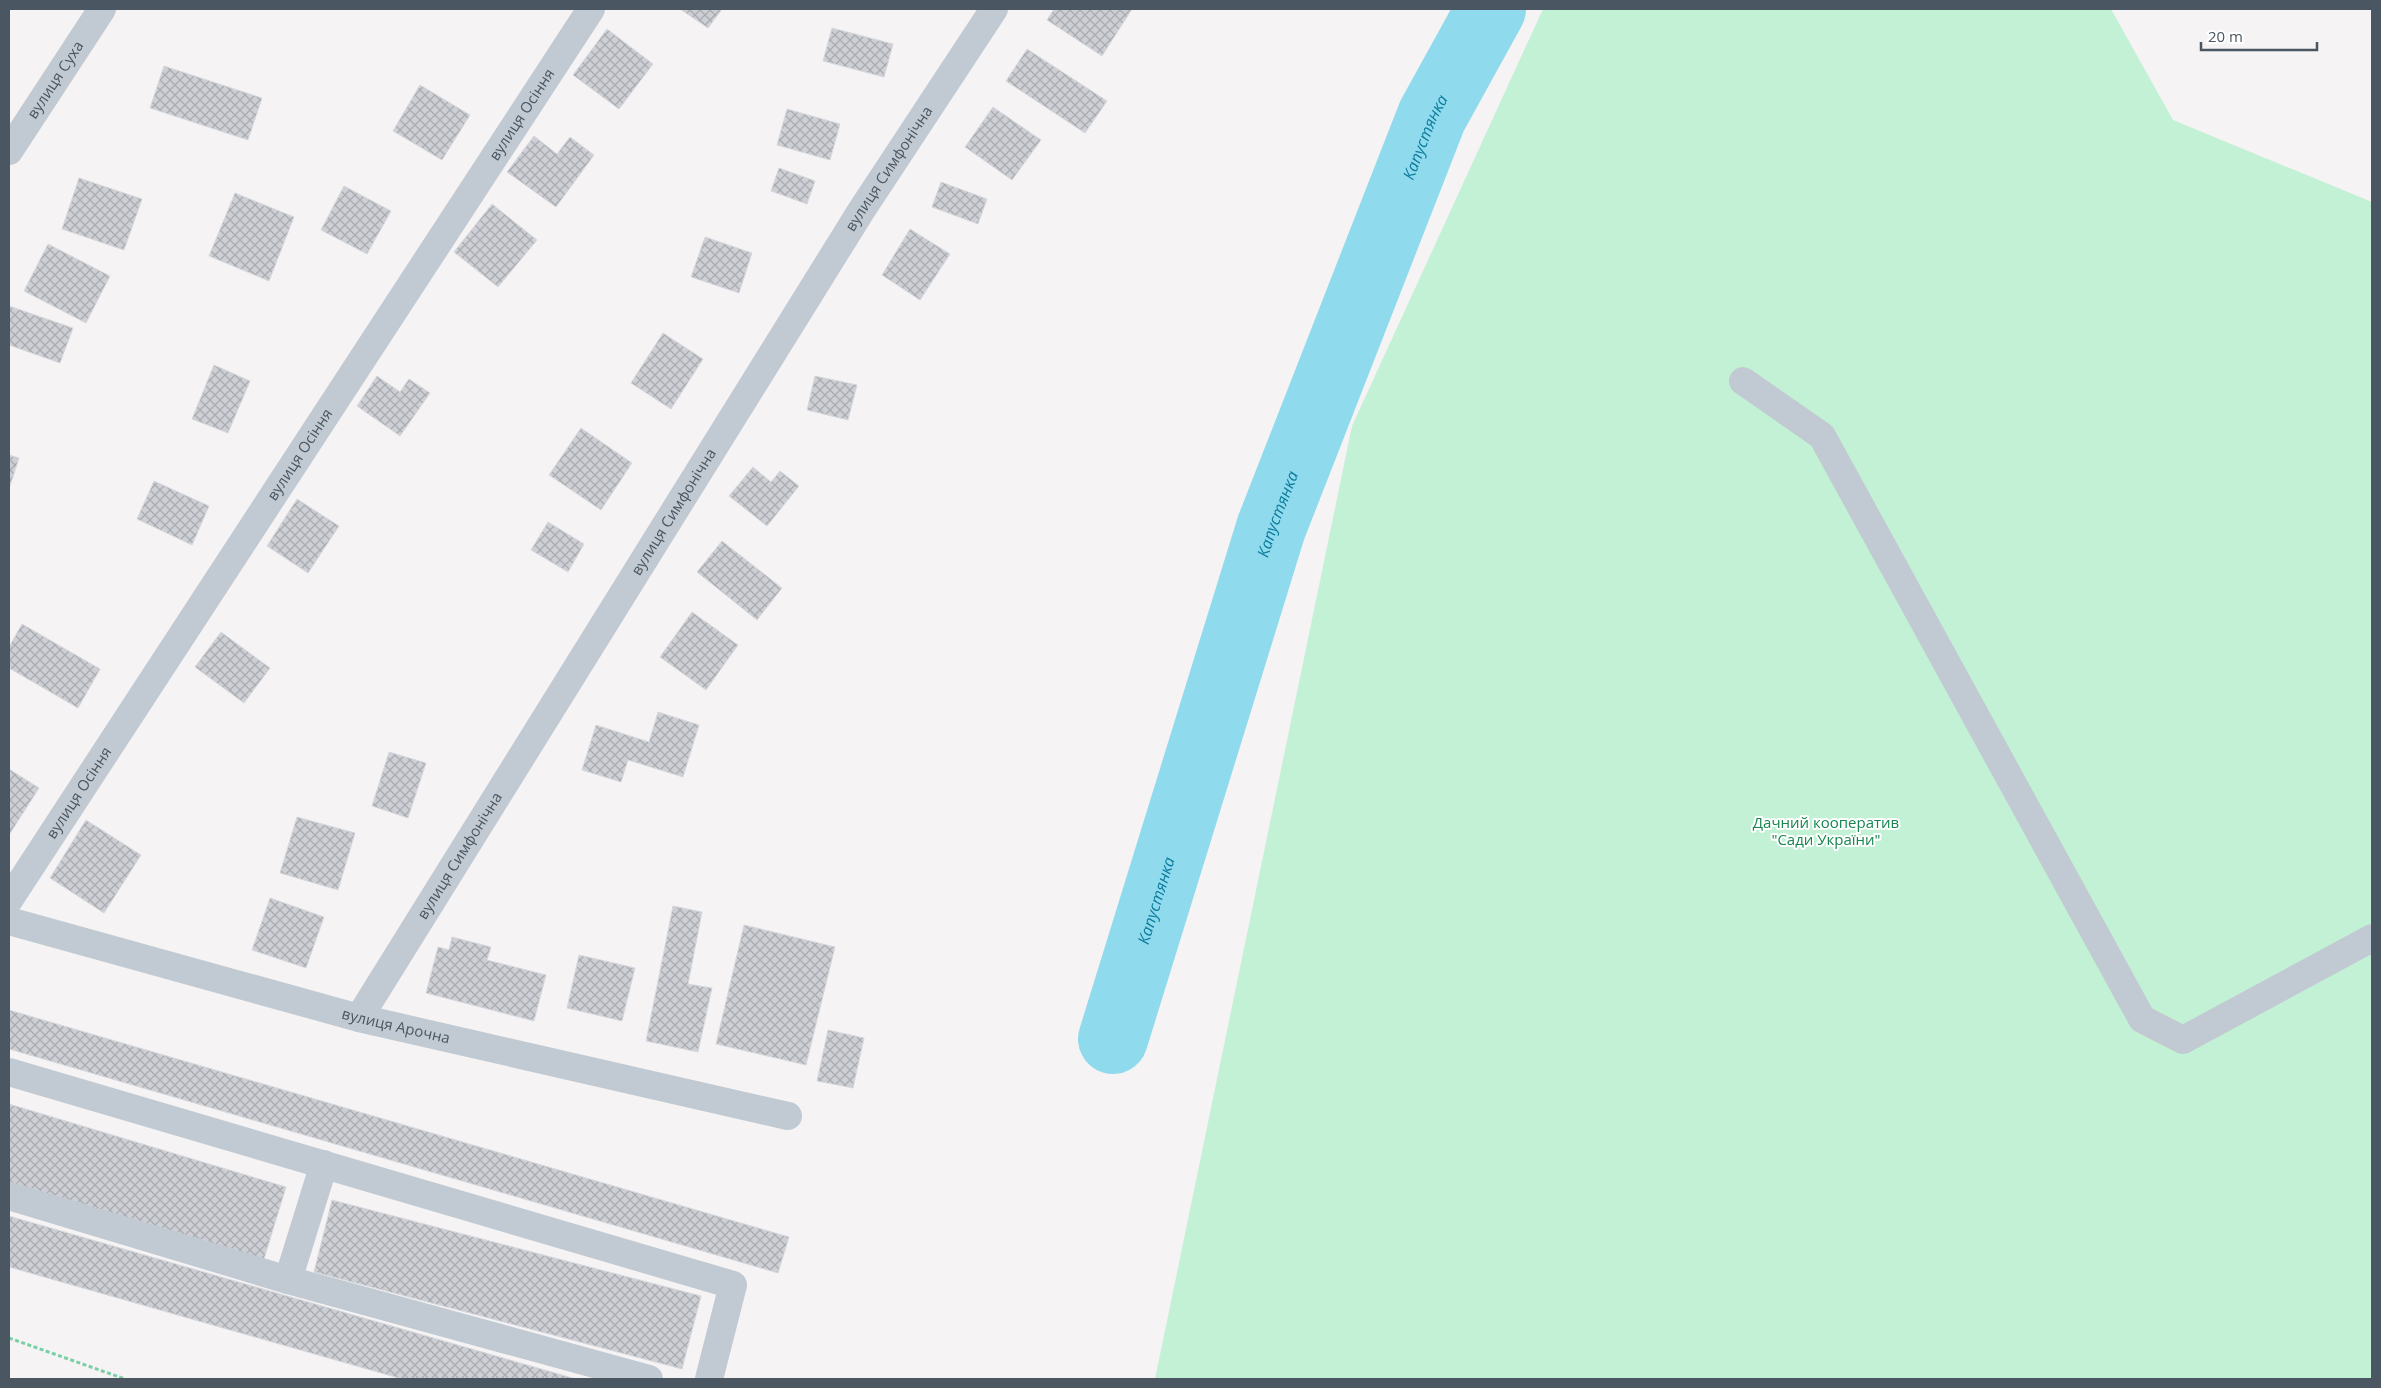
<svg xmlns="http://www.w3.org/2000/svg" width="2381" height="1388" viewBox="0 0 2381 1388" font-family="'Open Sans',sans-serif">
	<defs>
		<pattern id="building-cross-hatch" width="8" height="8" patternUnits="userSpaceOnUse" patternTransform="scale(1.25)"><rect width="8" height="8" fill="#cdcfd5"/><path d="M0 0l8 8M0 8l8-8" fill="none" stroke="#a8abb0"/></pattern>
	</defs>
	<rect width="100%" height="100%" fill="#f5f3f3"/>
	<path fill="#c3f1d5" d="M 1543,9 L 2111,9 L 2173,120 L 2372,202 L 2372,1379 L 1155,1379 L 1352,426 Z"/>
	<g fill="none" stroke-linecap="round" stroke-linejoin="round">
		<path stroke="#90daee" stroke-width="70" id="s1" d="M 1113,1039 L 1271,528 L 1432,116 L 1491,9"/>
	</g>
	<g fill="url(#building-cross-hatch)" stroke="#d7d9de">
		<path d="M 680,9 L 722,9 L 708,28 Z"/>
		<path d="M 1054,9 L 1132,9 L 1102,56 L 1047,20 Z"/>
		<path d="M 832,28 L 893,44 L 884,77 L 823,61 Z"/>
		<path d="M 607,29 L 653,64 L 619,109 L 573,75 Z"/>
		<path d="M 1027,49 L 1107,101 L 1085,133 L 1006,81 Z"/>
		<path d="M 164,66 L 262,98 L 248,140 L 150,108 Z"/>
		<path d="M 420,85 L 470,115 L 442,160 L 393,131 Z"/>
		<path d="M 993,107 L 1041,140 L 1012,180 L 965,147 Z"/>
		<path d="M 787,109 L 840,124 L 830,160 L 777,145 Z"/>
		<path d="M 534,136 L 557,154 L 570,137 L 594,155 L 556,207 L 507,172 Z"/>
		<path d="M 779,168 L 815,181 L 807,204 L 771,191 Z"/>
		<path d="M 79,178 L 142,199 L 124,250 L 62,229 Z"/>
		<path d="M 941,182 L 987,199 L 978,224 L 932,207 Z"/>
		<path d="M 344,186 L 391,211 L 367,254 L 321,230 Z"/>
		<path d="M 235,193 L 294,217 L 269,281 L 209,256 Z"/>
		<path d="M 492,204 L 537,240 L 498,287 L 454,252 Z"/>
		<path d="M 910,229 L 950,254 L 920,300 L 882,275 Z"/>
		<path d="M 705,237 L 752,253 L 739,293 L 691,277 Z"/>
		<path d="M 48,244 L 110,276 L 86,323 L 24,291 Z"/>
		<path d="M 9,306 L 73,328 L 60,363 L 9,345 Z"/>
		<path d="M 663,333 L 703,359 L 671,409 L 631,383 Z"/>
		<path d="M 214,365 L 250,381 L 228,433 L 192,419 Z"/>
		<path d="M 377,376 L 400,392 L 409,379 L 430,393 L 400,436 L 357,406 Z"/>
		<path d="M 815,376 L 857,385 L 848,420 L 807,410 Z"/>
		<path d="M 581,428 L 632,463 L 601,510 L 549,475 Z"/>
		<path d="M 9,455 L 19,458 L 9,489 Z"/>
		<path d="M 753,467 L 771,482 L 780,471 L 799,486 L 767,526 L 729,496 Z"/>
		<path d="M 154,481 L 209,506 L 192,545 L 137,519 Z"/>
		<path d="M 297,499 L 339,526 L 308,573 L 267,546 Z"/>
		<path d="M 548,522 L 584,544 L 568,572 L 531,550 Z"/>
		<path d="M 722,541 L 782,588 L 757,620 L 697,572 Z"/>
		<path d="M 692,612 L 738,645 L 706,690 L 660,657 Z"/>
		<path d="M 22,624 L 100,669 L 78,708 L 9,668 L 9,647 Z"/>
		<path d="M 221,632 L 270,668 L 244,703 L 195,667 Z"/>
		<path d="M 658,712 L 699,725 L 683,777 L 628,760 L 621,782 L 582,770 L 596,725 L 649,742 Z"/>
		<path d="M 389,752 L 426,763 L 408,818 L 372,806 Z"/>
		<path d="M 9,769 L 39,788 L 9,835 Z"/>
		<path d="M 297,817 L 355,833 L 338,890 L 280,873 Z"/>
		<path d="M 86,820 L 141,855 L 104,913 L 50,878 Z"/>
		<path d="M 270,898 L 324,917 L 306,968 L 252,950 Z"/>
		<path d="M 673,906 L 702,912 L 688,984 L 712,988 L 698,1052 L 646,1041 Z"/>
		<path d="M 744,925 L 835,947 L 806,1065 L 716,1044 Z"/>
		<path d="M 452,937 L 491,947 L 487,960 L 546,975 L 534,1021 L 426,993 L 438,947 L 449,950 Z"/>
		<path d="M 579,955 L 635,968 L 622,1021 L 567,1008 Z"/>
		<path d="M 9,1010 L 789,1237 L 778,1273 L 9,1049 Z"/>
		<path d="M 828,1030 L 864,1038 L 853,1088 L 817,1081 Z"/>
		<path d="M 9,1104 L 286,1187 L 264,1259 L 9,1182 Z"/>
		<path d="M 332,1200 L 701,1296 L 682,1369 L 314,1272 Z"/>
		<path d="M 9,1216 L 576,1379 L 402,1379 L 9,1267 Z"/>
	</g>
	<g fill="none" stroke-linecap="round" stroke-linejoin="round">
		<path stroke="#7ad0a6" stroke-width="3" stroke-dasharray="4 2.5" stroke-linecap="butt" d="M 9,1338 L 125,1379"/>
		<g stroke="#c1cad2" stroke-width="28">
			<path id="s2" d="M 9,151 L 102,9"/>
			<path d="M 1743,381 L 1822,436 L 2142,1019 L 2183,1040 L 2372,938"/>
			<path id="s3" d="M 9,900 L 591,9"/>
			<path id="s4" d="M 9,921 L 359,1018 L 788,1116"/>
			<path id="s5" d="M 359,1018 L 861,211 L 994,9"/>
			<path d="M 9,1072 L 733,1285 L 709,1379"/>
			<path d="M 9,1196 L 288,1280 L 649,1379"/>
			<path d="M 288,1280 L 324,1164"/>
		</g>
	</g>
	<g text-anchor="middle" stroke-width="4" stroke-linejoin="round" paint-order="stroke">
		<g font-size="15" fill="#4a5661" stroke="#fff">
			<text dy="5" stroke="none"><textPath href="#s2" startOffset="85">вулиця Суха</textPath></text>
			<text dy="5" stroke="none"><textPath href="#s3" startOffset="938">вулиця Осіння</textPath></text>
			<text dy="5" stroke="none"><textPath href="#s5" startOffset="1001">вулиця Симфонічна</textPath></text>
			<text dy="5" stroke="none"><textPath href="#s3" startOffset="532">вулиця Осіння</textPath></text>
			<text dy="5" stroke="none"><textPath href="#s5" startOffset="596">вулиця Симфонічна</textPath></text>
			<text dy="5" stroke="none"><textPath href="#s3" startOffset="128">вулиця Осіння</textPath></text>
			<text dy="5" stroke="none"><textPath href="#s5" startOffset="191">вулиця Симфонічна</textPath></text>
			<text dy="5" stroke="none"><textPath href="#s4" startOffset="401">вулиця Арочна</textPath></text>
		</g>
		<g font-size="15" fill="#17864f" stroke="#fff">
			<text x="1826" y="828">Дачний кооператив<tspan x="1826" dy="17">"Сади України"</tspan></text>
		</g>
		<g font-size="16" font-style="italic" fill="#0c7c9b" stroke="#fff">
			<text dy="6" stroke="none"><textPath href="#s1" startOffset="955">Капустянка</textPath></text>
			<text dy="6" stroke="none"><textPath href="#s1" startOffset="550">Капустянка</textPath></text>
			<text dy="6" stroke="none"><textPath href="#s1" startOffset="145">Капустянка</textPath></text>
		</g>
	</g>
	<rect width="2381" height="1388" fill="none" stroke="#4a5661" stroke-width="20"/>
	<path d="M2201 42v8h116v-8" fill="none" stroke="#4a5661" stroke-width="2.5"/>
	<text x="2208" y="42" font-size="15" fill="#4a5661" stroke="#ffffff" stroke-width="4" paint-order="stroke">20 m</text>
</svg>
